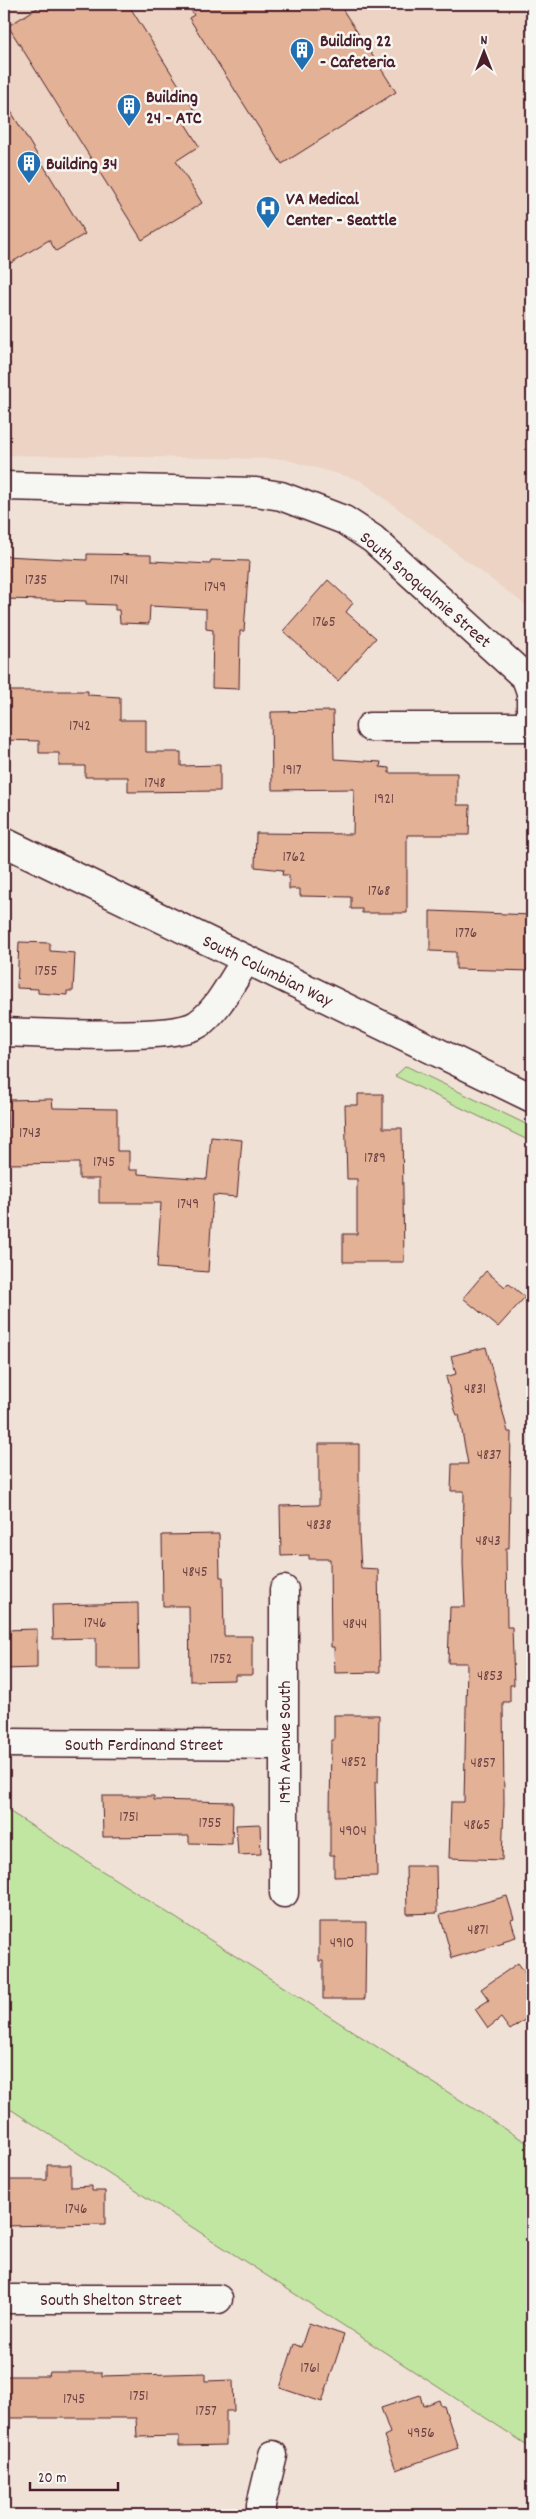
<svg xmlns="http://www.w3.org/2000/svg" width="536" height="2519" viewBox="0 0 536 2519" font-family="Dekko,sans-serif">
	<rect width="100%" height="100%" fill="#f0e1d6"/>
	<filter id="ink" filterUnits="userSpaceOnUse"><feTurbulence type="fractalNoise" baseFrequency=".02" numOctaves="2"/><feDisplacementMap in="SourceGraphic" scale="10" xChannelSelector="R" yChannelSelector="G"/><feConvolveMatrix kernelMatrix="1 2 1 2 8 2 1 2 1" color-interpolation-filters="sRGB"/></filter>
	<g filter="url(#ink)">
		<path fill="#ecd3c3" d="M 4,4 L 532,4 L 532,610 L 360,480 L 284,459 L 4,455 Z"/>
		<g fill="#c0e6a1" stroke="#858266">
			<path d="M 406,1066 L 532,1127 L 532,1142 L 395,1076 Z"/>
			<path d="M 4,1808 L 532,2146 L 532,2448 L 4,2105 Z"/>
		</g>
		<g fill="#e3b196" stroke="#4a1f2b">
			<path d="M 44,4 L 128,4 L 197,114 L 184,122 L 199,146 L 176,161 L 202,203 L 142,240 L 8,26 Z"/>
			<path d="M 187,4 L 339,4 L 396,92 L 282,164 L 189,18 L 194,15 Z"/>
			<path d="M 4,100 L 85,234 L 56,251 L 49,240 L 4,267 Z"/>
			<path d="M 87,554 L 151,555 L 151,561 L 210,564 L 211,560 L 249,561 L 244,631 L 240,631 L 239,689 L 212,688 L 213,630 L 206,629 L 206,609 L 150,606 L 149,624 L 120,623 L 119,610 L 115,610 L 115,605 L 86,604 L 86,601 L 4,599 L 4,556 L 87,560 Z"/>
			<path d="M 328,580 L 353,603 L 346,612 L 376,638 L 338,681 L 283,631 Z"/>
			<path d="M 4,691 L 88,691 L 88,695 L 120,697 L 120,720 L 146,720 L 146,752 L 181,752 L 181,766 L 220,765 L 220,791 L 128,792 L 128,777 L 85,777 L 85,766 L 59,766 L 59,753 L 39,753 L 39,741 L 4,740 Z"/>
			<path d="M 333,711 L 334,759 L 381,762 L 380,767 L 389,768 L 389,773 L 457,773 L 457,805 L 470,805 L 469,835 L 407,835 L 407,913 L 362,913 L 362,909 L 351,909 L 351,897 L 300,896 L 300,889 L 289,889 L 289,875 L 282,875 L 283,870 L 255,867 L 256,833 L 353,834 L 354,789 L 272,790 L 271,712 Z"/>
			<path d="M 430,911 L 532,915 L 532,971 L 456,969 L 456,952 L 430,951 Z"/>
			<path d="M 19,942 L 50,943 L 50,951 L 75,953 L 73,991 L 67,991 L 67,995 L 38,993 L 38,989 L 17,988 Z"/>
			<path d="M 358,1094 L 383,1094 L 383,1128 L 402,1128 L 404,1262 L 343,1262 L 343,1234 L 357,1234 L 357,1179 L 347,1179 L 345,1105 L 358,1105 Z"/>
			<path d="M 52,1099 L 53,1108 L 117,1109 L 117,1151 L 129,1151 L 129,1170 L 138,1170 L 138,1174 L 207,1179 L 211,1137 L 242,1140 L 237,1197 L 213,1195 L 208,1272 L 157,1268 L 161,1203 L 99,1203 L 99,1179 L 79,1179 L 79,1163 L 8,1164 L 7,1100 Z"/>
			<path d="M 486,1271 L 505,1287 L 508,1283 L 525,1297 L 498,1327 L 463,1298 Z"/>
			<path d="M 486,1347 L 508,1432 L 511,1432 L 509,1548 L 506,1548 L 507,1627 L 512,1627 L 514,1685 L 510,1685 L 510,1702 L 503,1702 L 504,1804 L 502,1860 L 449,1858 L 451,1802 L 464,1802 L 467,1663 L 448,1663 L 450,1607 L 465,1607 L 463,1563 L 464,1491 L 451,1491 L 452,1464 L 468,1464 L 459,1415 L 457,1415 L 455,1410 L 446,1377 L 456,1374 L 451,1356 Z"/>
			<path d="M 319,1444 L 359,1444 L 359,1534 L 361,1568 L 378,1569 L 380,1672 L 335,1673 L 334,1647 L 331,1647 L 330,1559 L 309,1559 L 309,1555 L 281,1556 L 280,1506 L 319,1505 Z"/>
			<path d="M 219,1534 L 220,1577 L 223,1577 L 224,1636 L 252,1636 L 252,1675 L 235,1675 L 235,1680 L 190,1681 L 189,1606 L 163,1606 L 162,1535 Z"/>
			<path d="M 138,1603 L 139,1669 L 96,1669 L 96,1638 L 53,1639 L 52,1605 Z"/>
			<path d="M 37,1629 L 37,1668 L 4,1669 L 4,1630 Z"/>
			<path d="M 334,1715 L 379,1715 L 378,1782 L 375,1782 L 377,1876 L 334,1877 L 334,1855 L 330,1855 L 330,1815 L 331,1740 L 334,1740 Z"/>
			<path d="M 102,1796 L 154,1796 L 154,1800 L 233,1802 L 232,1844 L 189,1843 L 189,1836 L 103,1837 Z"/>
			<path d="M 260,1824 L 261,1854 L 238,1855 L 236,1825 Z"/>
			<path d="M 406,1866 L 436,1866 L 437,1913 L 407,1914 Z"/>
			<path d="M 507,1896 L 514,1919 L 511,1920 L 516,1937 L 503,1941 L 504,1943 L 452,1958 L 440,1915 Z"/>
			<path d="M 319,1922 L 366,1922 L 365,1999 L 323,1999 L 323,1961 L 319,1961 Z"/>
			<path d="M 518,1963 L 532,1982 L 532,2015 L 510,2030 L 501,2018 L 488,2028 L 475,2009 L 489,2000 L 481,1989 Z"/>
			<path d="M 47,2165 L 71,2165 L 71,2187 L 92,2186 L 92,2191 L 105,2191 L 105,2224 L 4,2226 L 4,2180 L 47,2180 Z"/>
			<path d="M 309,2323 L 344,2335 L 322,2402 L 280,2388 L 294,2344 L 301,2347 Z"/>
			<path d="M 50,2372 L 102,2372 L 102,2376 L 205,2373 L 205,2381 L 233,2380 L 234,2411 L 226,2411 L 226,2445 L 179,2446 L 179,2436 L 137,2437 L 136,2418 L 4,2418 L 4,2376 L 49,2376 Z"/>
			<path d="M 420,2395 L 423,2406 L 439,2400 L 441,2406 L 444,2406 L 458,2448 L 396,2470 L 384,2436 L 390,2433 L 381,2408 Z"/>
		</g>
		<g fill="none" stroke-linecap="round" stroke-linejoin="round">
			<defs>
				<g id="minor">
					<path d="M 4,486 L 256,492 L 281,496 L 344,520 L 373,539 L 526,678 L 531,692 L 531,727"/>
					<path d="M 370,727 L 532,727"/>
					<path d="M 4,1032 C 40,1033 173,1041 198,1024 C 219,1009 232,981 246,960"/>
					<path d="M 284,1590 L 284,1893"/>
					<path d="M 4,1743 L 284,1745"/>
					<path d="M 4,2299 L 218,2299"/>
					<path d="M 261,2515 L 261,2505 L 273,2455"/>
				</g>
				<path id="major" d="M 4,842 L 532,1098"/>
			</defs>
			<use href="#minor" stroke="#4a1f2b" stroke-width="31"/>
			<use href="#major" stroke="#4a1f2b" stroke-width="31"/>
			<use href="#minor" stroke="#f6f6f2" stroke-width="28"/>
			<use href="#major" stroke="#f6f6f2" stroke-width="28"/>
		</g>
	</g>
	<defs>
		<symbol id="building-pin" viewBox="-11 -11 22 30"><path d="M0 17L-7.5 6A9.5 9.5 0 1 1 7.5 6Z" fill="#1f6fb2" stroke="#f6f6f2"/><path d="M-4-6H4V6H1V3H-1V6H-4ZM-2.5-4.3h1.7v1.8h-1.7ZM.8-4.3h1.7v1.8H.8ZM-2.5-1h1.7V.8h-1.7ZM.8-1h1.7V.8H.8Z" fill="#fff"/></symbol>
		<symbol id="hospital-pin" viewBox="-11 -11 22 30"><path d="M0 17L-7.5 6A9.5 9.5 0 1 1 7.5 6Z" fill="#1f6fb2" stroke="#f6f6f2"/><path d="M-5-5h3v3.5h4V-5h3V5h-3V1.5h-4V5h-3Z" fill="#fff"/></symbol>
	</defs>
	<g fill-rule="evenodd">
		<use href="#building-pin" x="288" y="36" width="28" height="38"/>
		<use href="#building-pin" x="115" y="92" width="28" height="38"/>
		<use href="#building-pin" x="15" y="149" width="28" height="38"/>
		<use href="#hospital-pin" x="254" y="194" width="28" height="38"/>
	</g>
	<g text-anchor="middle" stroke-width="5" stroke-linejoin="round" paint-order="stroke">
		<g font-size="15" fill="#704446">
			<text x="36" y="584">1735</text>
			<text x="119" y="584">1741</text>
			<text x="215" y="591">1749</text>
			<text x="324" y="626">1765</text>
			<text x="80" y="730">1742</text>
			<text x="292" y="774">1917</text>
			<text x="155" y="787">1748</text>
			<text x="384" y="803">1921</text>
			<text x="294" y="861">1762</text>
			<text x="379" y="895">1768</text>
			<text x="466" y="937">1776</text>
			<text x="46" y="975">1755</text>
			<text x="30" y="1137">1743</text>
			<text x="375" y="1162">1789</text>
			<text x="104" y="1166">1745</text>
			<text x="188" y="1208">1749</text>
			<text x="475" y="1393">4831</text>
			<text x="489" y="1459">4837</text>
			<text x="319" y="1529">4838</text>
			<text x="488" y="1545">4843</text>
			<text x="195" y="1576">4845</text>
			<text x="95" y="1627">1746</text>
			<text x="355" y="1628">4844</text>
			<text x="221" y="1663">1752</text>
			<text x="490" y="1680">4853</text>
			<text x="354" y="1766">4852</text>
			<text x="483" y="1767">4857</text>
			<text x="129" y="1821">1751</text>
			<text x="210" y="1827">1755</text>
			<text x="477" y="1829">4865</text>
			<text x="353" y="1835">4904</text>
			<text x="478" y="1934">4871</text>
			<text x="342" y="1947">4910</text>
			<text x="76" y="2213">1746</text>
			<text x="310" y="2372">1761</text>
			<text x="139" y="2400">1751</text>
			<text x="74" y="2403">1745</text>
			<text x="206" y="2415">1757</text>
			<text x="421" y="2437">4956</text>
		</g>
		<g font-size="18" font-weight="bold" fill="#4a1f2b" stroke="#f6f6f2" text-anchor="start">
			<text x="320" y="46">Building 22<tspan x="320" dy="21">- Cafeteria</tspan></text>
			<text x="146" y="102">Building<tspan x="146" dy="21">24 - ATC</tspan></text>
			<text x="46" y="169">Building 34</text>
			<text x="286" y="204">VA Medical<tspan x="286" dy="21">Center - Seattle</tspan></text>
		</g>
		<g font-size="18" fill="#4a1f2b" stroke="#f6f6f2">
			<text transform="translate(426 589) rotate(41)" y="6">South Snoqualmie Street</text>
			<text transform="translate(268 970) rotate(26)" y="6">South Columbian Way</text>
			<text transform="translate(284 1742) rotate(-90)" y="6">19th Avenue South</text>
			<text x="144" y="1750">South Ferdinand Street</text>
			<text x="111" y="2305">South Shelton Street</text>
		</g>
	</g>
	<rect width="536" height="2519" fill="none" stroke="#f6f6f2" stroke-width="20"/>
	<rect x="10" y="10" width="516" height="2499" fill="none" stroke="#4a1f2b" stroke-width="2" filter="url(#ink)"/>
	<g transform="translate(484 52)" stroke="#f6f6f2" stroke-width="4" paint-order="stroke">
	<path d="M0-4L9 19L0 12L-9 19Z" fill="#4a1f2b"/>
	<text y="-8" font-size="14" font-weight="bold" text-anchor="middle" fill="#4a1f2b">N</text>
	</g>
	<path d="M30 2482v8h88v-8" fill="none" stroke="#4a1f2b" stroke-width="2.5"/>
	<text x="38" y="2482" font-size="15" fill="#4a1f2b" stroke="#f6f6f2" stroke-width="4" paint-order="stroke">20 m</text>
</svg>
